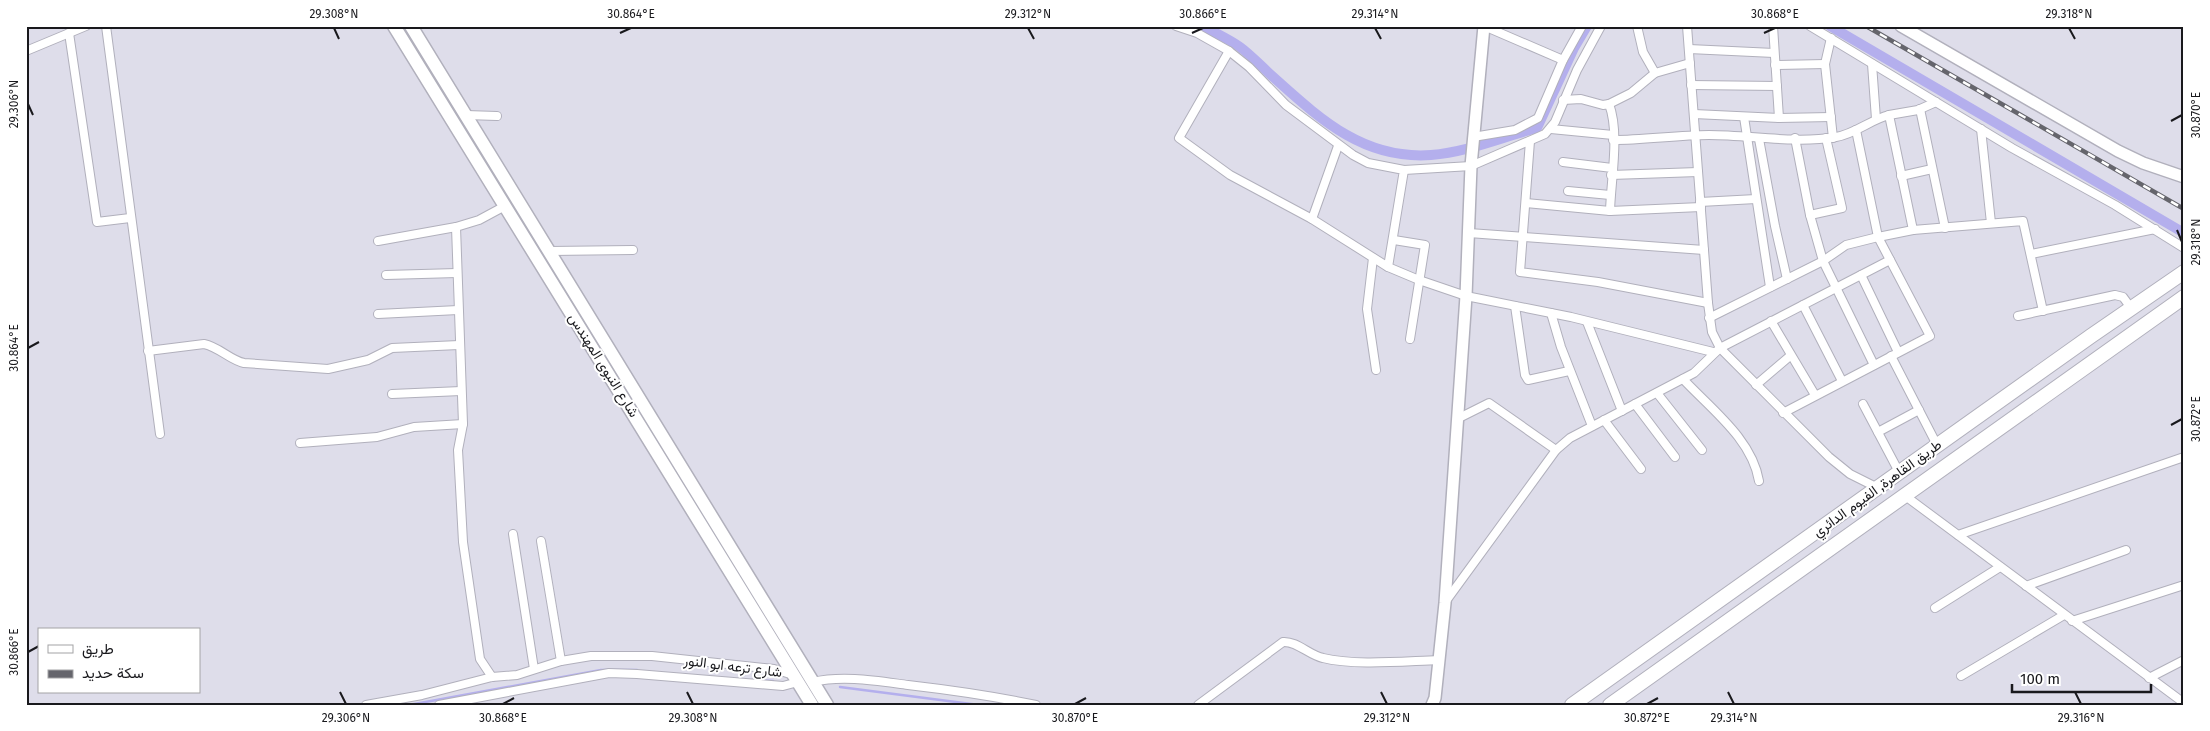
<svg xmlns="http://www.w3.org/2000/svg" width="2210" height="731" viewBox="0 0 2210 731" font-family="'Fira Sans',Vazirmatn,sans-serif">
	<rect width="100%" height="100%" fill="#deddea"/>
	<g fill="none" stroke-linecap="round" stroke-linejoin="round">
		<g stroke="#b4afed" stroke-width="2.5">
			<path d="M 752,680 L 773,681"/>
			<path d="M 840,687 L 979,705"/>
			<path d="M 409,705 L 601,670 L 637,670"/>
		</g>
		<g stroke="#b4afed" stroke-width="10">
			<path d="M 1203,26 C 1215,33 1229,39 1240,47 C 1251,55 1261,66 1271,75 C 1318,117 1362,160 1431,155 C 1468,152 1502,137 1537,128 L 1574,48 L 1587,26"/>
			<path d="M 1830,26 L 2184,233"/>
		</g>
		<defs>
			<g id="street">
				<path d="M 106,26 L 160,434"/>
				<path d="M 1176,26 L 1197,33 L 1229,51 L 1249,67 L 1286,105 L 1353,155 L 1368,163 L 1404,170 L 1388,267 L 1419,280 L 1466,296 L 1571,317 L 1713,352"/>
				<path d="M 1484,26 L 1563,60"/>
				<path d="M 1637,26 L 1643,52 L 1655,73 L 1690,63"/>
				<path d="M 1687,26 L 1708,303 L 1712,332 L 1720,348 L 1829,457 L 1850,474 L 1878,488"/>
				<path d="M 1773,26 L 1779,118"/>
				<path d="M 1810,26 L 2012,148 L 2115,205 L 2184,248"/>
				<path d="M 69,33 L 97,222 L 130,218"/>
				<path d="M 1831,38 L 1825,64 L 1833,138"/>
				<path d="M 1689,49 L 1774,53"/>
				<path d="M 26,51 L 86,26"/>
				<path d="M 1229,51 L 1179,138 L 1230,175 L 1312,219 L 1388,267"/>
				<path d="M 1872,64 L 1876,119"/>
				<path d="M 1775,65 L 1825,64"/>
				<path d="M 1691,85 L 1777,86"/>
				<path d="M 1563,100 L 1581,99 L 1603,105 L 1609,104 C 1620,133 1611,179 1610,211"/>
				<path d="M 1609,104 L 1631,93 L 1655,73"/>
				<path d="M 1920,109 L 1945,228"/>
				<path d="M 1694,114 L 1779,118 L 1831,117"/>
				<path d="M 466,115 L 497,116"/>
				<path d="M 1889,115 L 1918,110 L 1936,102"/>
				<path d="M 1744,117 L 1770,287"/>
				<path d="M 1551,129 L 1613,135"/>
				<path d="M 1981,129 L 1991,223"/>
				<path d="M 1856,130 L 1878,237 L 1913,230 L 2023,221 L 2043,311"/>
				<path d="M 1473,137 L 1515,130 L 1538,118 L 1563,60 L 1582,26"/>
				<path d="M 1795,138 L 1810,215 L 1823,261 L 1874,365"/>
				<path d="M 1759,139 L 1775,226 L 1787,279"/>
				<path d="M 1613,140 C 1645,140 1677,135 1709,135 C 1751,135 1794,144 1836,137 C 1855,134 1870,120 1889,115 L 1913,230"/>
				<path d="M 1530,141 L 1520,272 L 1598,282 L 1708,303"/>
				<path d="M 1563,162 L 1612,168"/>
				<path d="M 1404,170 L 1471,166 L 1545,134 L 1555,122 L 1577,70 L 1601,26"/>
				<path d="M 1611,175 L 1698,172"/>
				<path d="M 1901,176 L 1932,169"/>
				<path d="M 1568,191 L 1610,195"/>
				<path d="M 1700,202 L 1756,199"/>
				<path d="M 1526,203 L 1610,211 L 1701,207"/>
				<path d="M 1810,215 L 1842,208 L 1826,138"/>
				<path d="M 1312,219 L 1338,146"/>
				<path d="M 1469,233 L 1704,250"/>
				<path d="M 1394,240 L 1425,245 L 1410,339"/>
				<path d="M 378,241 L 456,227"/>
				<path d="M 550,251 L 633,250"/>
				<path d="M 2031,254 L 2155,229"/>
				<path d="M 1373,258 L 1367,309 L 1376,370"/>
				<path d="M 386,275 L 457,273"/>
				<path d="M 1861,275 L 1898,352"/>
				<path d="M 1803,305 L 1842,381"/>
				<path d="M 1515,306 L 1525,375 L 1528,380 L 1569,371"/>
				<path d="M 1551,313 L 1561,347 L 1592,426"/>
				<path d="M 378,314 L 458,310"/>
				<path d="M 2018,316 L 2115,295 L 2123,297 L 2131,308"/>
				<path d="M 1709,318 L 1823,261 L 1846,245 L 1878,237 L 1930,336 L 1783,413"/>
				<path d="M 1771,321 L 1815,395"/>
				<path d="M 1587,322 L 1622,411"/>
				<path d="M 148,351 L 204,344 C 219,347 230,360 244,363 L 328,369 L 368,360 L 392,348 L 459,345"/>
				<path d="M 1891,356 L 1937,445"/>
				<path d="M 1683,379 C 1711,409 1752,439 1759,481"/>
				<path d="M 1756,385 L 1790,356"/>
				<path d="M 1657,393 L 1702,450"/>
				<path d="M 392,394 L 461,391"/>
				<path d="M 1635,404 L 1675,457"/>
				<path d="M 1863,404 L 1899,472"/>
				<path d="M 1457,419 L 1489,403 L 1556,450"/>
				<path d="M 1604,420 L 1641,469"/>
				<path d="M 1878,432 L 1919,410"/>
				<path d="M 300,443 L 377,437 L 414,427 L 463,424"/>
				<path d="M 1904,495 L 2184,703"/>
				<path d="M 513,534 L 534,669"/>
				<path d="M 1958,535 L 2184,457"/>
				<path d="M 541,541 L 561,661"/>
				<path d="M 2026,586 L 2126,550"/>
				<path d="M 1446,601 L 1556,450 L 1570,438 L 1694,373 L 1720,348 L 1890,260"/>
				<path d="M 1935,608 L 2000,567"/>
				<path d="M 2072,621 L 2184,585"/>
				<path d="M 1961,676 L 2064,615"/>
				<path d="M 492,677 L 480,659 L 463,542 L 458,450 L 463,424 L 456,227 L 479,220 L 505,206"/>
				<path d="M 2149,678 L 2184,660"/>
				<path d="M 813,682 C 843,675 877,681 908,685 C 951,690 993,696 1036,705"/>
				<path d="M 366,705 L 422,695 L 492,677 L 517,675 L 561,661 L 591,656 L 652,656 L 774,669 L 790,674 L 798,682 L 783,686 L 637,674 L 609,673 L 439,705"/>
				<path d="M 1198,705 L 1283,642 C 1297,641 1309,655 1323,658 C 1355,666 1405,661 1439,660"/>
			</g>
			<g id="secondary">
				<path d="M 1901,26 L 2118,151 L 2143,163 L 2184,177"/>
				<path d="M 1432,705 L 1435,698 L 1445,603 L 1466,296 L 1471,166 L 1484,26"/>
			</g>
			<g id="primary">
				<path d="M 394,26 L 812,705"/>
				<path d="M 411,26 L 827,705"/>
			</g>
			<g id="highway">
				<path d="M 1572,705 L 2091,336 L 2184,272"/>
				<path d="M 1610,705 L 2184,297"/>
			</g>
		</defs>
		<use href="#street" stroke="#b1b0bc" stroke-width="10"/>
		<use href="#secondary" stroke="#b1b0bc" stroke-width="14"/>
		<use href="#primary" stroke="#b1b0bc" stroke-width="15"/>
		<use href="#highway" stroke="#b1b0bc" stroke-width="16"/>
		<use href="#street" stroke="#fff" stroke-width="8"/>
		<use href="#secondary" stroke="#fff" stroke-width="11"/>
		<use href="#primary" stroke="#fff" stroke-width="12"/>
		<use href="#highway" stroke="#fff" stroke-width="14"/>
		<defs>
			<path id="rail" d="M 1866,26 L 2184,209"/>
		</defs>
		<use href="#rail" stroke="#65656c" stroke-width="4.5"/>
		<use href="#rail" stroke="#fff" stroke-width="2.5" stroke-dasharray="8" stroke-linecap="butt"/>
	</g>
	<path fill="none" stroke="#19191d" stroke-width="2" d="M 334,28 L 339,39M 1028,28 L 1034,39M 1375,28 L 1381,39M 2069,28 L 2075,39M 620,33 L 631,28M 1192,33 L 1203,28M 1764,33 L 1775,28M 28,104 L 33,115M 2171,121 L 2182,115M 2177,230 L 2182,242M 28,348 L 39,342M 2171,425 L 2182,419M 28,652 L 39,646M 340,692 L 346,704M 687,692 L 693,704M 1381,692 L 1387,704M 1728,692 L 1734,704M 2075,692 L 2081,704M 503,704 L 514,698M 1075,704 L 1086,698M 1647,704 L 1658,698"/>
	<g text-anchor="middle" stroke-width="4" stroke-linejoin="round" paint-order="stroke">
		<g font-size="14" fill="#19191d" stroke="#fff">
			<text transform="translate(604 365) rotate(58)" y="5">شارع النبوى المهندس</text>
			<text transform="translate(1877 488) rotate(-36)" y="5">طريق القاهرة, الفيوم الدائري</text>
			<text transform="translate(733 666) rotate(7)" y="5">شارع ترعه ابو النور</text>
		</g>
	</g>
	<rect width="2210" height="731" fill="none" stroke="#ffffff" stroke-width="55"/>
	<rect x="38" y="628" width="162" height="65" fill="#ffffff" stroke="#a3a3a5"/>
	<rect x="48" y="645" width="25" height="8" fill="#ffffff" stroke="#a3a3a5"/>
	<text x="82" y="654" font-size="15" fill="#19191d">طريق</text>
	<rect x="48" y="670" width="25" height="8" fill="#65656c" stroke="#a3a3a5"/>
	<text x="82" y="678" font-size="15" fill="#19191d">سكة حديد</text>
	<path d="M2012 684v8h139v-8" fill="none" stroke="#19191d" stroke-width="2.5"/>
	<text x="2020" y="684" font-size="15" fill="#19191d" stroke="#ffffff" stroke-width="4" paint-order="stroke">100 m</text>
	<rect x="28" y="28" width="2154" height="676" fill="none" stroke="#19191d" stroke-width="2"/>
	<g font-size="12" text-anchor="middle" fill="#19191d">
		<text x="334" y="18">29.308°N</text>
		<text x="631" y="18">30.864°E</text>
		<text x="1028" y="18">29.312°N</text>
		<text x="1203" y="18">30.866°E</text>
		<text x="1375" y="18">29.314°N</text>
		<text x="1775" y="18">30.868°E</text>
		<text x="2069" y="18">29.318°N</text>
		<text transform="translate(14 104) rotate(-90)" y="4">29.306°N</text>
		<text transform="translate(2196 115) rotate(-90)" y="4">30.870°E</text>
		<text transform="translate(2196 242) rotate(-90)" y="4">29.318°N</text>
		<text transform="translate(14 348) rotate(-90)" y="4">30.864°E</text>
		<text transform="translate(2196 419) rotate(-90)" y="4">30.872°E</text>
		<text transform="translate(14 652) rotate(-90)" y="4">30.866°E</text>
		<text x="346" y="722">29.306°N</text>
		<text x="503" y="722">30.868°E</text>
		<text x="693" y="722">29.308°N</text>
		<text x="1075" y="722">30.870°E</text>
		<text x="1387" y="722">29.312°N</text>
		<text x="1647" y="722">30.872°E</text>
		<text x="1734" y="722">29.314°N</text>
		<text x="2081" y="722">29.316°N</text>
	</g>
</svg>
